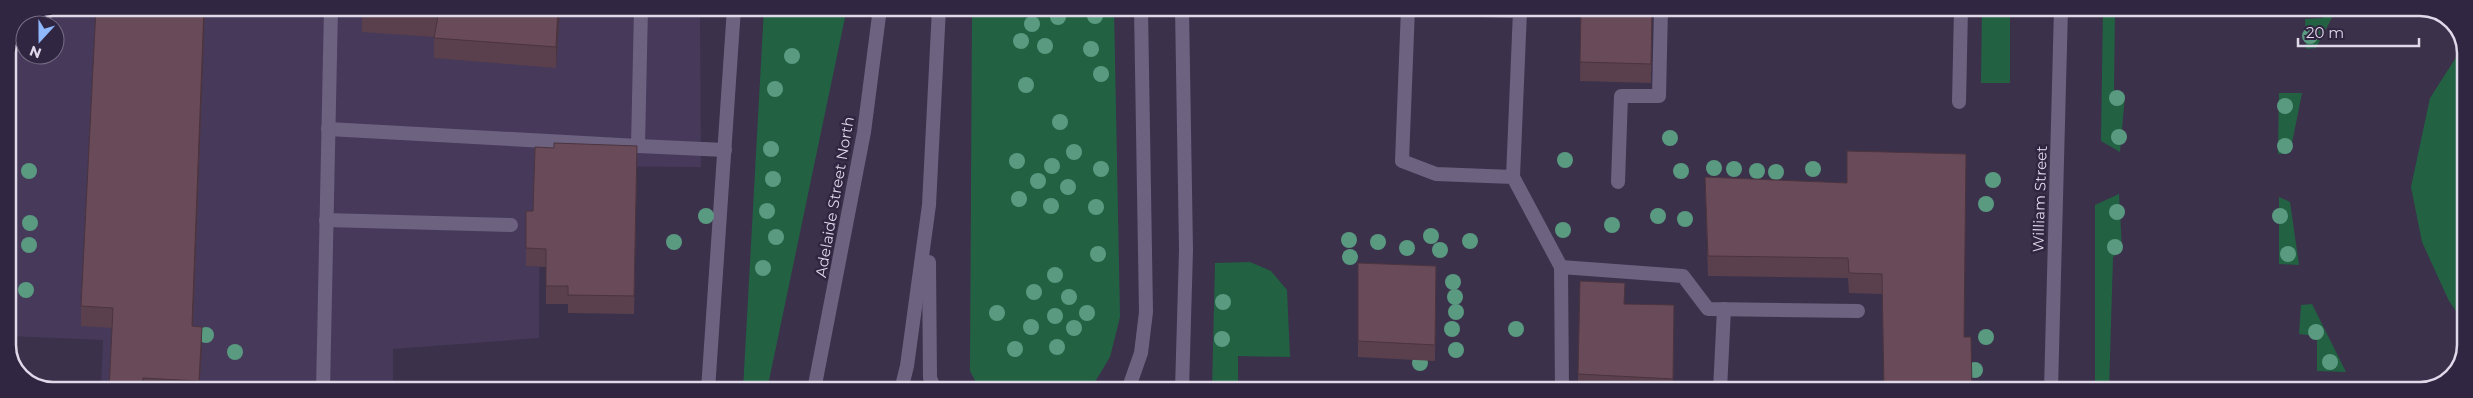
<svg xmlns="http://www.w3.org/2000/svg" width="2473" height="398" viewBox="0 0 2473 398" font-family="Montserrat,sans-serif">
	<rect width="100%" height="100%" fill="#3b314b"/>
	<path fill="#46395a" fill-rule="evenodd" d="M 53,8 L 700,8 L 701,167 L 540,166 L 539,338 L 393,349 L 393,390 L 101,390 L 103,340 L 8,336 L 8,53 L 21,21 ZM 25,25 L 55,25 L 55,55 L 25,55 Z"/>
	<g fill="#226242">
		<path d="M 764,8 L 847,8 L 767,390 L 743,390 Z"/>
		<path d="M 972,8 L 1114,8 L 1120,317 L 1110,357 L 1090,390 L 980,390 L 970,371 Z"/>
		<path d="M 1982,8 L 2010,8 L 2010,83 L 1981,83 Z"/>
		<path d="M 2103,8 L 2115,8 L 2114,91 L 2125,95 L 2120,152 L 2101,141 Z"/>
		<path d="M 2323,8 L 2337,8 L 2316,48 L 2306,49 L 2305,19 L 2323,18 Z"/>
		<path d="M 2464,45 L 2465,47 L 2465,324 L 2449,301 L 2422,242 L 2411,187 L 2430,98 Z"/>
		<path d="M 2279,93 L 2302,93 L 2290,153 L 2278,154 Z"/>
		<path d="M 2119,194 L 2122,250 L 2113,257 L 2109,390 L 2095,390 L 2095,205 Z"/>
		<path d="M 2279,197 L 2290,202 L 2299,265 L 2279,264 Z"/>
		<path d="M 1250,262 L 1271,271 L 1287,290 L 1290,357 L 1238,356 L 1238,390 L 1212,390 L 1215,263 Z"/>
		<path d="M 2312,304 L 2346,372 L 2317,371 L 2317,336 L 2299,334 L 2301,305 Z"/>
	</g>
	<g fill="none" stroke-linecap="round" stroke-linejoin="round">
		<g stroke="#6d6280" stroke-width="14">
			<path d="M 1959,102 L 1961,8"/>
			<path d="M 328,129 L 638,146 L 641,8"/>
			<path d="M 638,146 L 725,150"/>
			<path d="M 1513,177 L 1436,174 L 1402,161 L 1408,8 L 1520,11 L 1513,177 L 1561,267"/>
			<path d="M 1618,182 L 1621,96 L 1659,96 L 1661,8"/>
			<path d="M 326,220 L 511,225"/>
			<path d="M 323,390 L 331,8"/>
			<path d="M 1562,390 L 1561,267 L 1683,276 L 1708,309 L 1858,311"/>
			<path d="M 1720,390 L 1724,309"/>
		</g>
		<g stroke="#6d6280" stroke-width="14">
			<path d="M 708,390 L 734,8"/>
			<path d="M 2051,390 L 2061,8"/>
		</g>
		<g stroke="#6d6280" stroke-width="14">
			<path d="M 1182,8 L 1186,250 L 1182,390"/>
			<path d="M 929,262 L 930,378 L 935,390"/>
			<path d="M 814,390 L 864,132 L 880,8"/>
			<path d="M 901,390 L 907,366 L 929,205 L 939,8"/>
			<path d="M 1128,390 L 1141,353 L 1146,312 L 1141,8"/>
		</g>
	</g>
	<g fill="#5a9a81">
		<circle cx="1095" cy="16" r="8"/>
		<circle cx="1058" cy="17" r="8"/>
		<circle cx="1032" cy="24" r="8"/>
		<circle cx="2310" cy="36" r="8"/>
		<circle cx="1021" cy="41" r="8"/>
		<circle cx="1045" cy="46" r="8"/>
		<circle cx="1091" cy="49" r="8"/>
		<circle cx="792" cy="56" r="8"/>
		<circle cx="1101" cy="74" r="8"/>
		<circle cx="1026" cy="85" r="8"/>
		<circle cx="775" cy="89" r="8"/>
		<circle cx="2117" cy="98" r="8"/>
		<circle cx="2285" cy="106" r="8"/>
		<circle cx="1060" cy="122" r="8"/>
		<circle cx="2119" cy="137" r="8"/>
		<circle cx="1670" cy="138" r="8"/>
		<circle cx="2285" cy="146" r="8"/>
		<circle cx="771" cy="149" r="8"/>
		<circle cx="1074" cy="152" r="8"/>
		<circle cx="1565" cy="160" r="8"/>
		<circle cx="1017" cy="161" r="8"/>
		<circle cx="1052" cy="166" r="8"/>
		<circle cx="1714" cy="168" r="8"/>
		<circle cx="1101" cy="169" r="8"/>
		<circle cx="1734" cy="169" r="8"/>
		<circle cx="1813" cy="169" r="8"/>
		<circle cx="29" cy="171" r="8"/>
		<circle cx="1681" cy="171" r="8"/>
		<circle cx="1757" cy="171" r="8"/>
		<circle cx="1776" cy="172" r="8"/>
		<circle cx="773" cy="179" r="8"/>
		<circle cx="1993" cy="180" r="8"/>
		<circle cx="1038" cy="181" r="8"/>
		<circle cx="1068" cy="187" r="8"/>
		<circle cx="1019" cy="199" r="8"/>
		<circle cx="1986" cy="204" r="8"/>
		<circle cx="1051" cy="206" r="8"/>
		<circle cx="1096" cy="207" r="8"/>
		<circle cx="767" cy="211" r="8"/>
		<circle cx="2117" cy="212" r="8"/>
		<circle cx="706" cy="216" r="8"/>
		<circle cx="1658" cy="216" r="8"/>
		<circle cx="2280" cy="216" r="8"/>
		<circle cx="1685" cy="219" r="8"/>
		<circle cx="30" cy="223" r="8"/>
		<circle cx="1612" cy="225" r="8"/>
		<circle cx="1563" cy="230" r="8"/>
		<circle cx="1431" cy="236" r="8"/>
		<circle cx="776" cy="237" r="8"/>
		<circle cx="1349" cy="240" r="8"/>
		<circle cx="1470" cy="241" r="8"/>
		<circle cx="674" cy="242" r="8"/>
		<circle cx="1378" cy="242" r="8"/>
		<circle cx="29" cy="245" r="8"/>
		<circle cx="2115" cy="247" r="8"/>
		<circle cx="1407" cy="248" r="8"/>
		<circle cx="1440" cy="250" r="8"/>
		<circle cx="1098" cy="254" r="8"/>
		<circle cx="2288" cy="254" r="8"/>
		<circle cx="1350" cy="257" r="8"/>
		<circle cx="763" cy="268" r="8"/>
		<circle cx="1055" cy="275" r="8"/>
		<circle cx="1453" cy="282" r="8"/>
		<circle cx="26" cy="290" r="8"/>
		<circle cx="1034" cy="292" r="8"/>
		<circle cx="1069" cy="297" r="8"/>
		<circle cx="1455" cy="297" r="8"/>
		<circle cx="1223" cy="302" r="8"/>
		<circle cx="1456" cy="312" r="8"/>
		<circle cx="997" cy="313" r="8"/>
		<circle cx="1087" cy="313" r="8"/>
		<circle cx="1055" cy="316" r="8"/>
		<circle cx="1031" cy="327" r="8"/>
		<circle cx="1074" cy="328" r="8"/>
		<circle cx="1452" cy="329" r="8"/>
		<circle cx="1516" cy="329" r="8"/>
		<circle cx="2316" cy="332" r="8"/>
		<circle cx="206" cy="335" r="8"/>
		<circle cx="1986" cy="337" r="8"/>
		<circle cx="1222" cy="339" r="8"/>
		<circle cx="1057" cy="347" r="8"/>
		<circle cx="1015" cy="349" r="8"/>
		<circle cx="1456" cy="350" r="8"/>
		<circle cx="235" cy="352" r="8"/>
		<circle cx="2330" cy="362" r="8"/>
		<circle cx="1420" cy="363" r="8"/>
		<circle cx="1975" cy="370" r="8"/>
	</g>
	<g fill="#5a404c">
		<path d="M 96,8 L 205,8 L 193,326 L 202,347 L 199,390 L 109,390 L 112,328 L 81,326 L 81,306 Z"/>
		<path d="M 362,8 L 560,8 L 556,68 L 434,58 L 434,37 L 362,32 Z"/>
		<path d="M 1581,8 L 1652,8 L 1651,83 L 1580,81 Z"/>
		<path d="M 637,164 L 634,314 L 568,313 L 568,304 L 546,304 L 546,267 L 526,266 L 526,211 L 533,211 Z"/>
		<path d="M 1705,177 L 1847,183 L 1964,337 L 1972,390 L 1882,294 L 1849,293 L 1848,278 L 1708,276 Z"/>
		<path d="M 1358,263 L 1436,266 L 1435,361 L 1358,357 Z"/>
		<path d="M 1624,304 L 1674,305 L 1673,390 L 1578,390 L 1578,374 Z"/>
	</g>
	<g fill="#4a343e">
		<path d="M 204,8 L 205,8 L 192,347 L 192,326 Z"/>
		<path d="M 558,8 L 560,8 L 556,68 L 556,47 Z"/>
		<path d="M 202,327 L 202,347 L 199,390 L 199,381 Z"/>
	</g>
	<g fill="#694a58" stroke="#4a343e">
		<path d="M 96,8 L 204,8 L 192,326 L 202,327 L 199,381 L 143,378 L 142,390 L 109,390 L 113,308 L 81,306 Z"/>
		<path d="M 362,8 L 558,8 L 556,47 L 434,38 L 438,16 L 362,11 Z"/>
		<path d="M 1581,8 L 1652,8 L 1651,64 L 1580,62 Z"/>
		<path d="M 554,143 L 637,146 L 634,296 L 568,295 L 568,286 L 546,286 L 546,249 L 526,248 L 526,211 L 533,211 L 535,147 L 554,148 Z"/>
		<path d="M 1847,151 L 1966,154 L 1964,337 L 1971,337 L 1972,390 L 1884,390 L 1882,274 L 1849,273 L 1848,258 L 1708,256 L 1705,177 L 1847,183 Z"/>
		<path d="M 1358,263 L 1436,266 L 1435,345 L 1358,341 Z"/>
		<path d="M 1580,281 L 1625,283 L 1624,304 L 1674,305 L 1673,379 L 1578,374 Z"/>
		<path d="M 1225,383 L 1282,387 L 1282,390 L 1225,390 Z"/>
		<path d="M 1458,386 L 1489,387 L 1488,390 L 1457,390 Z"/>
	</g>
	<g text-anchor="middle" stroke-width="5" stroke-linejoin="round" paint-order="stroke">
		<g font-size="15" fill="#dfd9ea" stroke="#312641">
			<text transform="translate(835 197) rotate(-80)" y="5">Adelaide Street North</text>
			<text transform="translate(2040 199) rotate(-88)" y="5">William Street</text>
		</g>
	</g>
	<path d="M0 0H2473V398H0ZM53 16H2420A37 37 0 0 1 2457 53V345A37 37 0 0 1 2420 382H53A37 37 0 0 1 16 345V53A37 37 0 0 1 53 16Z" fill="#312641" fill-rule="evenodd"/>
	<path fill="none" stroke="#dfd9ea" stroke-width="2.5" d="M53 16H2420A37 37 0 0 1 2457 53V345A37 37 0 0 1 2420 382H53A37 37 0 0 1 16 345V53A37 37 0 0 1 53 16Z"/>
	<g transform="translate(40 40) rotate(201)"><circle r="24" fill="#312641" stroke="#776e85"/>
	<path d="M0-4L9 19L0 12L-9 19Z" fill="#8fb8fd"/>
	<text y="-8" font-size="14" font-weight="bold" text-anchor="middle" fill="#dfd9ea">N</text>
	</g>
	<path d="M2298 38v8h121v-8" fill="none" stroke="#dfd9ea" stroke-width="2.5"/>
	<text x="2306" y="38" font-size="15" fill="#dfd9ea" stroke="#312641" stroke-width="4" paint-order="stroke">20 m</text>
</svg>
